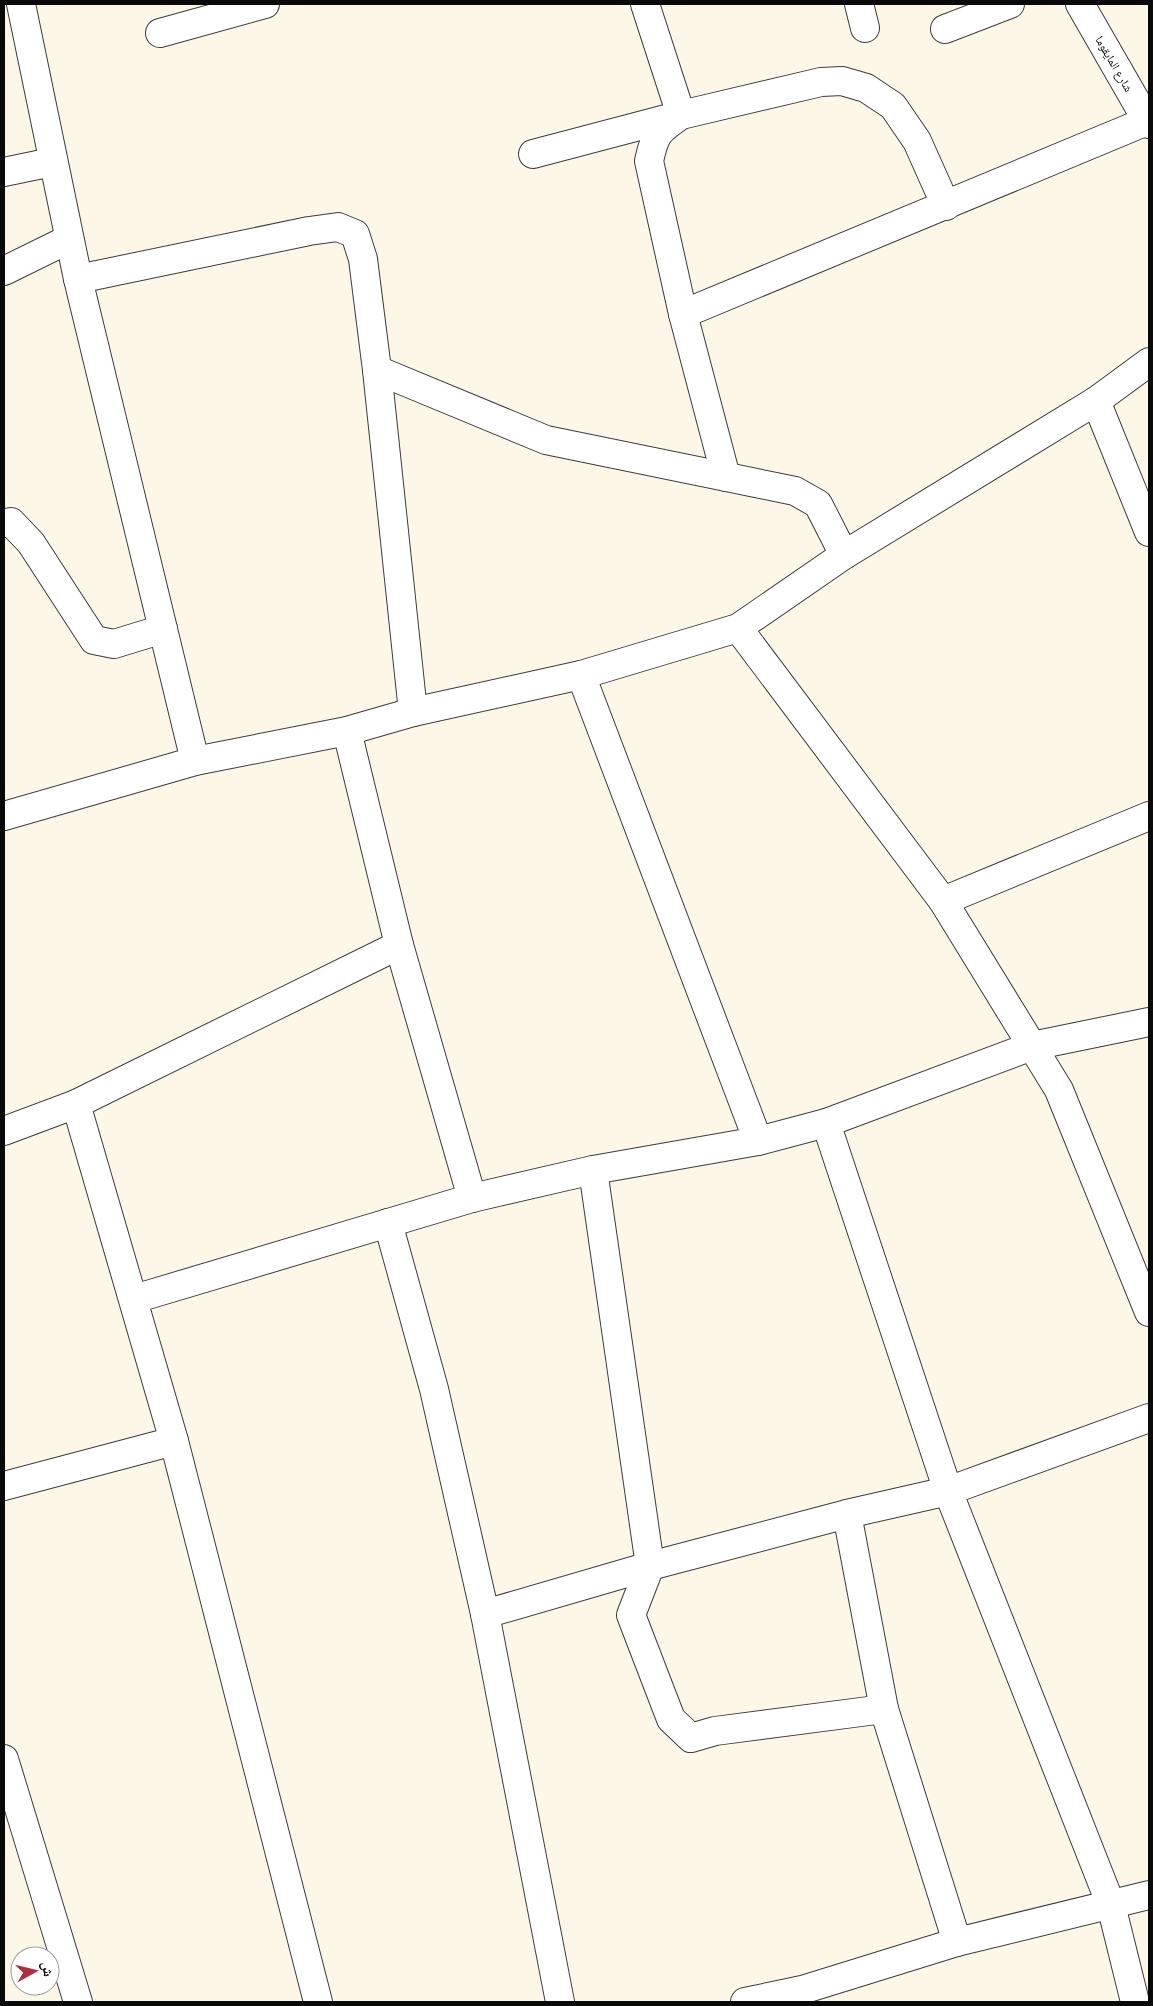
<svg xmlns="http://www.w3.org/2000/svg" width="1153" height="2006" viewBox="0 0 1153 2006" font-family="Lora,'Noto Naskh Arabic',serif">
	<rect width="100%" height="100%" fill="#fdf7e8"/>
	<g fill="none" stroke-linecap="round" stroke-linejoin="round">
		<defs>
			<g id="minor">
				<path d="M 21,4 L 78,279 L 195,761"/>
				<path d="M 859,4 L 865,28"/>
				<path d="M 1080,4 L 1149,124"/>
				<path d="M 945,29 L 1010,4"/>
				<path d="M 160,33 L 265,4"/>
				<path d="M 533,154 L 681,115 L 645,4"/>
				<path d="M 4,172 L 52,162"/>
				<path d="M 4,271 L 69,239"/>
				<path d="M 78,279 L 309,231 L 338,227 L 355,234 L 363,259 L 377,370 L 413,712"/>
				<path d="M 683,314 L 1147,121"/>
				<path d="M 377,370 L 546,440 L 795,491 L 818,504 L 844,555"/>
				<path d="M 1096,401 L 1149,532"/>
				<path d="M 726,477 L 683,314 L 649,161 C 655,133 658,131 681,115 L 821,82 L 842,81 L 866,88 L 893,106 L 917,141 L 946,206"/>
				<path d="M 4,523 L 11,522 L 31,543 L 94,640 L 114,644 L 163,629"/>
				<path d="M 738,628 L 943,901 L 1059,1090 L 1149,1312"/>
				<path d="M 581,675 L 758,1141"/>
				<path d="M 347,731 L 399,945 L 472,1198"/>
				<path d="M 4,816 L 195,761 L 347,731 L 413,712 L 581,675 L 738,628 L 844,555 L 1096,401 L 1149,362"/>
				<path d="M 943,901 L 1149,816"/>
				<path d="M 76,1104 L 174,1441 L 318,2002"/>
				<path d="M 826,1123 L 948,1491 L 1111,1905 L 1135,2002"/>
				<path d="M 4,1131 L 76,1104 L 399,945"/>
				<path d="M 593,1170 L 650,1566 L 631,1615 L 671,1719 L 691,1738 L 715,1731 L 884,1709"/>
				<path d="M 388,1223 L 434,1389 L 485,1614 L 560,2002"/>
				<path d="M 134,1299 L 472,1198 L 593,1170 L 758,1141 L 826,1123 L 1032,1046 L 1149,1022"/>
				<path d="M 4,1486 L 174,1441"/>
				<path d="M 847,1514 L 884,1709 L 957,1942"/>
				<path d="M 485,1614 L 650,1566 L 847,1514 L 948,1491 L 1149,1418"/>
				<path d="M 4,1759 L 78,2002"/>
				<path d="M 745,2002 L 802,1990 L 957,1942 L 1149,1895"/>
			</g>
		</defs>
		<use href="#minor" stroke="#3c3c3c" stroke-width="30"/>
		<use href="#minor" stroke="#fff" stroke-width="28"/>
	</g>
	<g text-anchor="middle" stroke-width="5" stroke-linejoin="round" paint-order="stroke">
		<g font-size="12" fill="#090909" stroke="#fff">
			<text transform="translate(1114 64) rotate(60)" y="4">شارع المايقوما</text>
		</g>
	</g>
	<rect width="1153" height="2006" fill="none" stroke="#090909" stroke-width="10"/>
	<g transform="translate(35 1971) rotate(82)"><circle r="24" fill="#ffffff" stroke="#9d9d9d"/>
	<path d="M0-4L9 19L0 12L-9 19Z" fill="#ac2e41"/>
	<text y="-8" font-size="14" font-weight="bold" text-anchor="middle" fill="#090909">ش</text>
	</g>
</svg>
